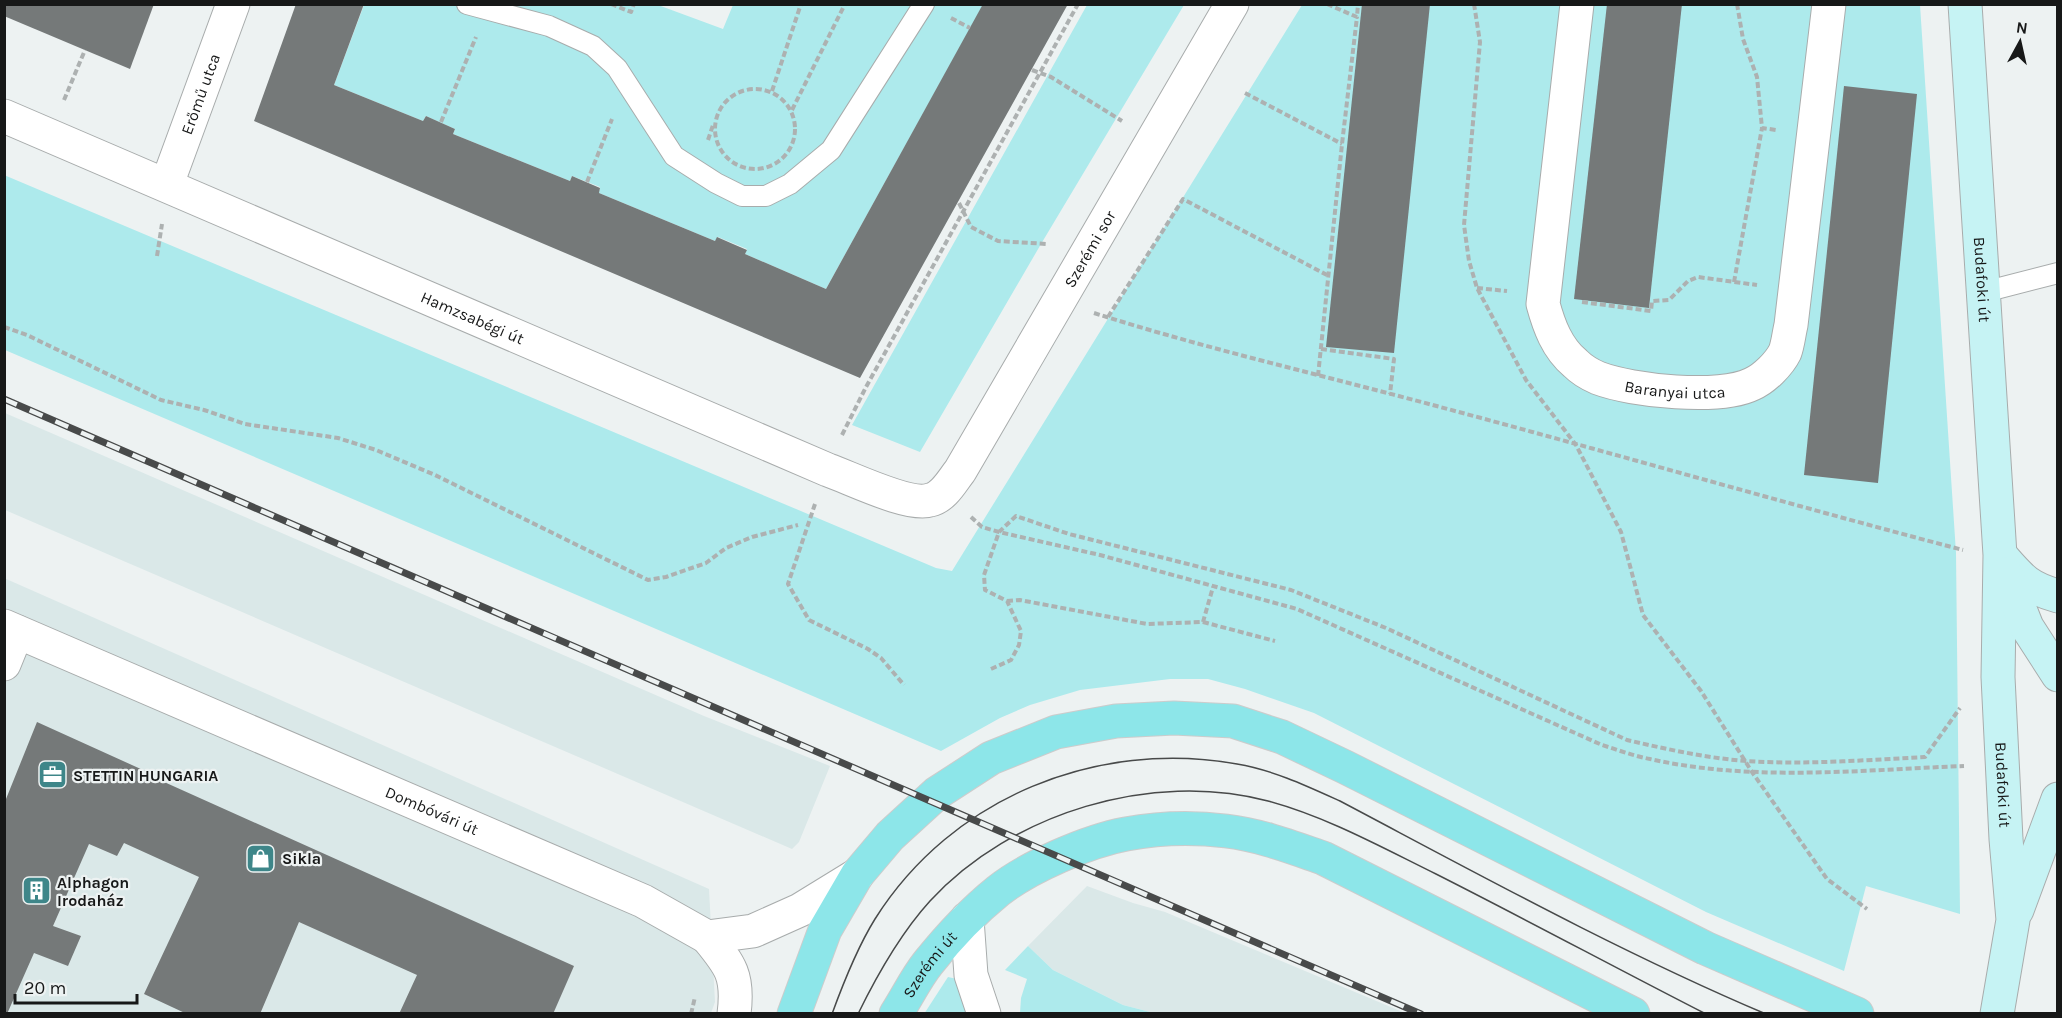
<svg xmlns="http://www.w3.org/2000/svg" width="2062" height="1018" viewBox="0 0 2062 1018" font-family="Karla,sans-serif">
	<rect width="100%" height="100%" fill="#edf2f2"/>
	<g fill="#dae8e8">
		<path d="M 5,413 L 704,716 L 830,766 L 799,842 L 792,849 L 5,510 Z"/>
		<path d="M 4,578 L 709,889 L 715,1002 L 711,1013 L 5,1013 Z"/>
		<path d="M 1087,886 L 1133,903 L 1165,912 L 1405,1013 L 1154,1013 L 1123,1005 L 1053,970 L 1028,946 Z"/>
	</g>
	<g fill="#adeaec">
		<path d="M 364,5 L 658,5 L 723,29 L 733,5 L 983,5 L 826,289 L 745,254 L 747,249 L 718,237 L 715,241 L 599,193 L 600,187 L 572,176 L 570,181 L 453,134 L 455,129 L 426,116 L 423,121 L 334,85 Z"/>
		<path d="M 1087,5 L 1184,5 L 1041,244 L 920,452 L 852,425 Z"/>
		<path d="M 1302,5 L 1920,5 L 1956,553 L 1960,914 L 1866,886 L 1844,971 L 1706,912 L 1314,713 L 1245,689 L 1208,679 L 1170,679 L 1080,690 L 1030,705 L 1000,718 L 941,751 L 5,350 L 4,175 L 936,568 L 952,571 Z"/>
		<path d="M 1028,946 L 1053,970 L 1123,1005 L 1154,1013 L 1020,1013 L 1021,998 L 1027,979 L 1005,970 Z"/>
		<path d="M 948,977 L 957,979 L 967,1013 L 924,1014 Z"/>
	</g>
	<g fill="#757979">
		<path d="M 4,4 L 154,4 L 130,69 L 4,16 Z"/>
		<path d="M 296,4 L 364,4 L 334,85 L 423,121 L 426,116 L 455,129 L 453,134 L 570,181 L 572,176 L 600,188 L 599,193 L 715,241 L 717,237 L 733,244 L 747,250 L 745,254 L 826,289 L 983,4 L 1068,4 L 860,378 L 254,121 Z"/>
		<path d="M 1362,4 L 1430,4 L 1394,353 L 1326,347 Z"/>
		<path d="M 1607,4 L 1682,4 L 1649,308 L 1574,299 Z"/>
		<path d="M 1844,86 L 1917,94 L 1878,483 L 1804,475 Z"/>
		<path d="M 37,722 L 154,775 L 153,777 L 574,966 L 553,1014 L 399,1014 L 417,975 L 299,922 L 260,1014 L 187,1014 L 144,994 L 199,877 L 124,843 L 117,856 L 89,844 L 53,926 L 81,936 L 68,966 L 34,953 L 7,1014 L 4,1014 L 4,804 Z"/>
	</g>
	<g fill="none" stroke-linecap="round" stroke-linejoin="round">
		<defs>
			<g id="lane">
				<path d="M 467,4 L 549,26 L 593,46 L 617,68 L 674,156 L 716,183 L 742,196 L 766,196 L 790,184 L 831,150 L 924,4"/>
				<path d="M 1984,292 L 2058,273"/>
			</g>
			<g id="street">
				<path id="s1" d="M 1577,4 L 1543,304 C 1549,326 1557,348 1575,363 C 1581,369 1591,375 1598,378 C 1632,391 1720,400 1752,384 C 1764,379 1779,364 1785,352 C 1788,344 1789,333 1791,325 L 1829,4"/>
				<path id="s2" d="M 4,116 L 828,470 C 851,478 909,507 930,500 C 944,497 952,481 960,471 L 1232,4"/>
				<path id="s3" d="M 167,184 L 233,4"/>
				<path id="s4" d="M 4,626 L 643,901 L 707,937 L 753,931 L 800,910 L 857,875"/>
				<path d="M 4,664 L 17,632"/>
				<path d="M 967,919 L 971,975 L 984,1014"/>
				<path d="M 707,937 C 730,965 739,975 734,1014"/>
			</g>
			<g id="secondary">
				<path id="s5" d="M 1965,4 L 2000,555 L 1998,677 L 2006,839 L 2013,920 L 1997,1014"/>
				<path d="M 2003,558 C 2022,580 2029,588 2058,596"/>
				<path d="M 2006,574 L 2027,627 L 2058,675"/>
				<path d="M 2017,910 L 2058,799"/>
			</g>
			<g id="primary">
				<path d="M 794,1014 L 825,930 L 857,875 L 890,836 L 937,793 L 991,758 L 1056,732 L 1116,721 L 1174,718 L 1233,721 L 1282,737 L 1345,767 L 1705,948 L 1857,1014"/>
				<path id="s6" d="M 896,1014 C 907,997 916,978 928,963 C 948,938 972,912 998,891 C 1028,867 1088,841 1126,834 C 1158,828 1194,827 1226,831 C 1260,835 1291,847 1323,858 L 1633,1014"/>
			</g>
		</defs>
		<use href="#lane" stroke="#a8acac" stroke-width="22"/>
		<use href="#street" stroke="#a8acac" stroke-width="35"/>
		<use href="#secondary" stroke="#a8acac" stroke-width="35"/>
		<use href="#primary" stroke="#ccc" stroke-width="35"/>
		<g stroke="#adb1b1" stroke-width="4" stroke-dasharray="6 3" stroke-linecap="butt">
			<path d="M 611,4 L 631,12 L 634,4"/>
			<path d="M 1327,4 L 1357,17 L 1358,4"/>
			<path d="M 1474,4 L 1480,42 L 1464,225 L 1469,261 L 1477,288 L 1526,380 L 1576,445 L 1621,532 L 1643,615 L 1701,691 L 1752,772 L 1827,879 L 1867,909"/>
			<path d="M 1737,4 L 1743,39 L 1757,77 L 1762,128 L 1776,130"/>
			<path d="M 951,18 L 970,28"/>
			<path d="M 1032,70 L 1051,77 L 1122,121"/>
			<circle cx="755" cy="129" r="40"/>
			<path d="M 772,91 L 801,4"/>
			<path d="M 1245,93 L 1342,144"/>
			<path d="M 64,100 L 85,50"/>
			<path d="M 792,110 L 845,4"/>
			<path d="M 441,122 L 476,37"/>
			<path d="M 708,140 L 713,125"/>
			<path d="M 587,182 L 612,119"/>
			<path d="M 959,203 L 971,227 L 998,241 L 1047,244"/>
			<path d="M 157,256 L 162,224"/>
			<path d="M 1734,282 L 1762,128"/>
			<path d="M 1477,288 L 1507,291"/>
			<path d="M 1582,302 L 1651,311 L 1652,301 L 1669,300 L 1688,281 L 1698,277 L 1757,285"/>
			<path d="M 1094,313 C 1191,344 1292,368 1391,394 C 1582,444 1772,500 1963,550"/>
			<path d="M 1108,317 L 1183,199 L 1327,275"/>
			<path d="M 4,327 L 27,335 L 161,400 L 204,410 L 245,424 L 338,438 L 376,450 L 435,475 L 648,580 L 666,577 L 706,563 L 726,548 L 752,537 L 798,525"/>
			<path d="M 1321,349 L 1394,359 L 1390,394"/>
			<path d="M 1318,376 L 1342,144 L 1357,17"/>
			<path d="M 842,435 L 866,387 L 1078,4"/>
			<path d="M 815,504 L 788,584 L 809,620 L 868,649 L 881,658 L 904,685"/>
			<path d="M 971,517 L 982,527 L 999,532 L 1100,555 L 1297,609 L 1602,745 C 1618,750 1634,756 1650,759 C 1753,782 1860,770 1964,766"/>
			<path d="M 1007,601 L 1020,600 L 1147,624 L 1203,622 L 1213,587"/>
			<path d="M 1203,622 L 1275,641"/>
			<path d="M 991,669 L 1011,660 L 1019,645 L 1021,631 L 1007,601 L 985,590 L 984,575 L 999,532 L 1016,516 L 1069,534 L 1291,590 L 1386,628 L 1627,740 C 1666,749 1706,758 1746,761 C 1805,765 1866,760 1925,757 L 1960,708"/>
			<path d="M 691,1014 L 695,997"/>
		</g>
		<use href="#lane" stroke="#fff" stroke-width="20"/>
		<use href="#street" stroke="#fff" stroke-width="33"/>
		<use href="#secondary" stroke="#c6f3f4" stroke-width="33"/>
		<use href="#primary" stroke="#8de6e9" stroke-width="33"/>
		<g stroke="#484a4a" stroke-width="1.5">
			<path d="M 832,1014 C 844,981 857,948 875,919 C 952,797 1097,739 1237,764 C 1273,770 1307,786 1340,801 C 1480,875 1620,952 1766,1014"/>
			<path d="M 858,1014 C 878,973 900,934 930,901 C 1011,813 1152,770 1268,801 C 1327,817 1381,847 1436,874 C 1527,920 1616,968 1706,1014"/>
		</g>
		<defs>
			<path id="rail" d="M 4,399 L 1421,1014"/>
		</defs>
		<use href="#rail" stroke="#484a4a" stroke-width="7"/>
		<use href="#rail" stroke="#edf2f2" stroke-width="4.5" stroke-dasharray="14" stroke-linecap="butt"/>
	</g>
	<defs>
		<symbol id="office-square" viewBox="-11 -11 22 22"><rect x="-9" y="-9" width="18" height="18" rx="4" fill="#3e8689" stroke="#edf2f2"/><path d="M-6-3h4V-5.5h4V-3h4V5H-6ZM-1-4.5V-3h2v-1.5ZM-6 0V1H6V0Z" fill="#fff"/></symbol>
		<symbol id="shop-square" viewBox="-11 -11 22 22"><rect x="-9" y="-9" width="18" height="18" rx="4" fill="#3e8689" stroke="#edf2f2"/><path d="M-5-2.5h2.3a2.7 3.5 0 0 1 5.4 0H5L5.5 6h-11ZM-1.5-2.5h3a1.5 2.3 0 0 0-3 0Z" fill="#fff"/></symbol>
		<symbol id="building-square" viewBox="-11 -11 22 22"><rect x="-9" y="-9" width="18" height="18" rx="4" fill="#3e8689" stroke="#edf2f2"/><path d="M-4-6H4V6H1V3H-1V6H-4ZM-2.5-4.3h1.7v1.8h-1.7ZM.8-4.3h1.7v1.8H.8ZM-2.5-1h1.7V.8h-1.7ZM.8-1h1.7V.8H.8Z" fill="#fff"/></symbol>
	</defs>
	<g fill-rule="evenodd">
		<use href="#office-square" x="36" y="758" width="33" height="33"/>
		<use href="#shop-square" x="244" y="842" width="33" height="33"/>
		<use href="#building-square" x="20" y="874" width="33" height="33"/>
	</g>
	<g text-anchor="middle" stroke-width="4.5" stroke-linejoin="round" paint-order="stroke">
		<g font-size="16" fill="#171818" stroke="#edf2f2">
			<text dy="6" stroke="none"><textPath href="#s3" startOffset="96">Erőmű utca</textPath></text>
			<text dy="6" stroke="none"><textPath href="#s2" startOffset="1304">Szerémi sor</textPath></text>
			<text dy="6" stroke="none"><textPath href="#s5" startOffset="276">Budafoki út</textPath></text>
			<text dy="6" stroke="none"><textPath href="#s2" startOffset="510">Hamzsabégi út</textPath></text>
			<text dy="6" stroke="none"><textPath href="#s1" startOffset="476">Baranyai utca</textPath></text>
			<text dy="6" stroke="none"><textPath href="#s5" startOffset="782">Budafoki út</textPath></text>
			<text dy="6" stroke="none"><textPath href="#s4" startOffset="466">Dombóvári út</textPath></text>
			<text dy="6" stroke="none"><textPath href="#s6" startOffset="60">Szerémi út</textPath></text>
		</g>
		<g font-size="16" font-weight="bold" fill="#171818" stroke="#edf2f2" text-anchor="start">
			<text x="73" y="781">STETTIN HUNGARIA</text>
			<text x="282" y="864">Sikla</text>
			<text x="57" y="888">Alphagon<tspan x="57" dy="18">Irodaház</tspan></text>
		</g>
	</g>
	<rect width="2062" height="1018" fill="none" stroke="#171818" stroke-width="12"/>
	<g transform="translate(2020 42) rotate(8)" stroke="#edf2f2" stroke-width="4.5" paint-order="stroke">
	<path d="M0-4.5L10 22L0 15L-10 22Z" fill="#171818"/>
	<text y="-9" font-size="16" font-weight="bold" text-anchor="middle" fill="#171818">N</text>
	</g>
	<path d="M15 994v9h122v-9" fill="none" stroke="#171818" stroke-width="3"/>
	<text x="24" y="994" font-size="18" fill="#171818" stroke="#edf2f2" stroke-width="4.5" paint-order="stroke">20 m</text>
</svg>
